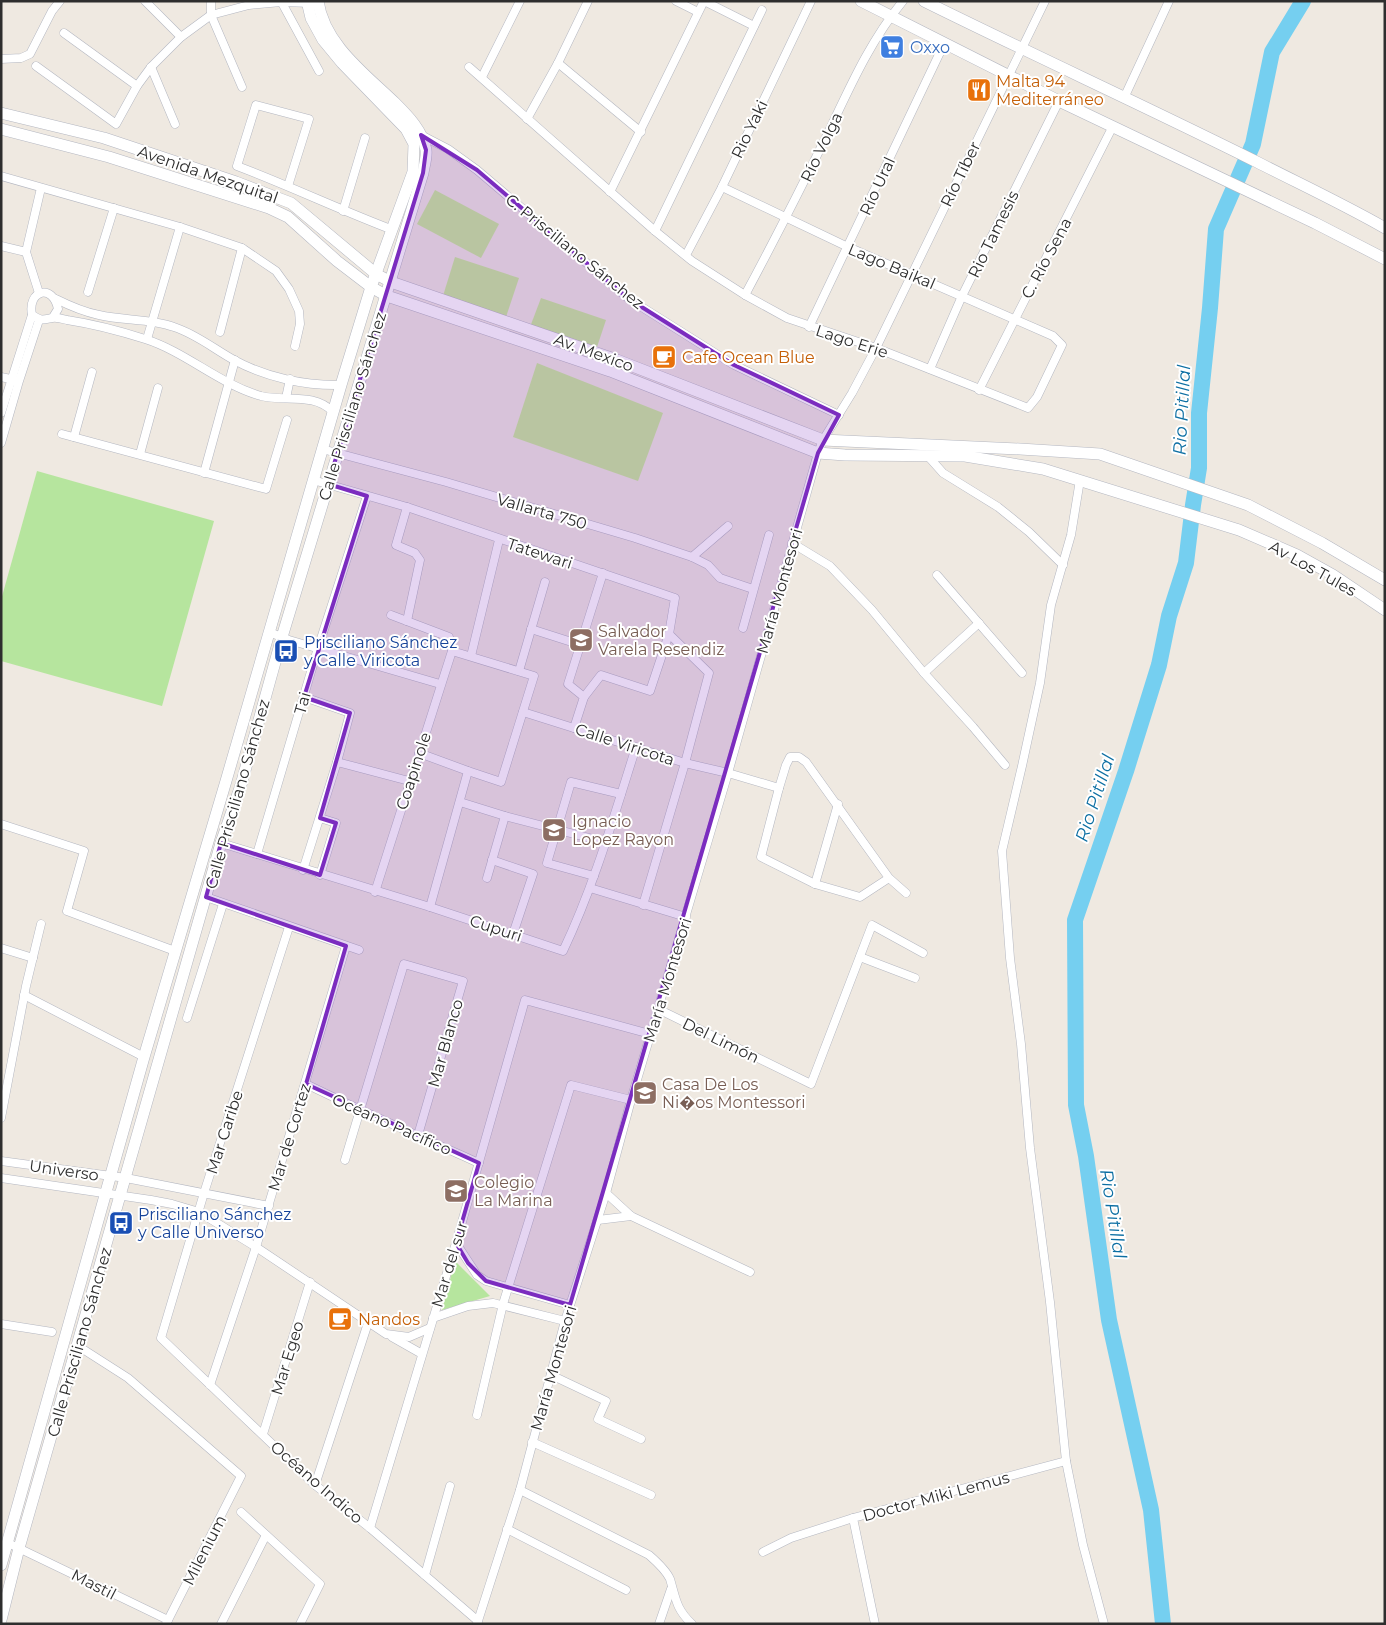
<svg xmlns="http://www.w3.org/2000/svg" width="1386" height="1625" viewBox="0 0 1386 1625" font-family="Montserrat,sans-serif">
	<rect width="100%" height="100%" fill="#efe9e1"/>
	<g fill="#b6e59e">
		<path d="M 37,471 L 214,521 L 162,706 L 1,661 L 1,600 Z"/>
		<path d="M 455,1261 L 490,1296 L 442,1310 Z"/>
	</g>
	<g fill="#c9ec9a">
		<path d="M 435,190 L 499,224 L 481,258 L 417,224 Z"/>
		<path d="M 455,257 L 519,278 L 505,320 L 442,299 Z"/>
		<path d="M 541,298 L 606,320 L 596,350 L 530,327 Z"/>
		<path d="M 537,363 L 663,413 L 638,481 L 513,437 Z"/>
	</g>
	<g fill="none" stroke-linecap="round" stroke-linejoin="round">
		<path stroke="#75cff0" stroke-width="16" d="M 1163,1624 L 1151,1510 L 1109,1320 L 1086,1156 L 1076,1105 L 1075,920 L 1126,771 L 1159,665 L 1169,616 L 1186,563 L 1193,505 L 1199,468 L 1199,413 L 1210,308 L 1216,229 L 1253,144 L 1272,52 L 1303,1"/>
		<defs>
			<g id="street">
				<path d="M 145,1 L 181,37"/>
				<path d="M 211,1 L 211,15 L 242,87"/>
				<path d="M 281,1 L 319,71"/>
				<path d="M 676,1 L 698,12"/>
				<path d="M 704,1 L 754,26"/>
				<path d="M 64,33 L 137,86"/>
				<path d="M 1,59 L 21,58 L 30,54 L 52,11 L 60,1"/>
				<path d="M 558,63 L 641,132"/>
				<path d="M 36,66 L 116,124 L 137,86 L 151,67 L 181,37 L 211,15 L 249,5 L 281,2 L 312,3"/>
				<path d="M 151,67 L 175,124"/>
				<path d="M 469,67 L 655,231 L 692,261 L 745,295 L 787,318 L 876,348 L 1028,408 L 1037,397 L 1062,345 L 1053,336 L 848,247 L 722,187"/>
				<path d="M 482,77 L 520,1"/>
				<path d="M 1124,98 L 1169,1"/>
				<path d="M 527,119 L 558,63 L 588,1"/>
				<path d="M 421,135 L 448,149 L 477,170 L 629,299 L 734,365 L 839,415"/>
				<path d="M 1,176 L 180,227 L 242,248 L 276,271 L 289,289 L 299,311 L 300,324 L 295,346"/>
				<path d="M 288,186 L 309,119 L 256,105 L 237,166 C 290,186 340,210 393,230"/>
				<path d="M 610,192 L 704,1"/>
				<path d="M 343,211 L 365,138"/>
				<path d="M 655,231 L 762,10"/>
				<path d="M 1,246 L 26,252 L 39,293"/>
				<path d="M 26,252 L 41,188"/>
				<path d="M 686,255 L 722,187 L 811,1"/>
				<path d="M 88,292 L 114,208"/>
				<path d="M 745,295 C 774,241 801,188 828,133 C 850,87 870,41 903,1"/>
				<path d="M 56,299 C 70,306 84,312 99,315 C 124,321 150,318 174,327 C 196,334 214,349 234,360 C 265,377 305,386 341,385"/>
				<path d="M 53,317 L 58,309 C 53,283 27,290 32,315 C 42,321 42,320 52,318 C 57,317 63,319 67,320 C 93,324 120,331 145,339 C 186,352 219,384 261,396 C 285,402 314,392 333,412"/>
				<path d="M 809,327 L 944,44"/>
				<path d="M 220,332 L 242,248"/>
				<path d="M 147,339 L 180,227"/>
				<path d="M 930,369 L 962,296 L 1059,101"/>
				<path d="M 1,377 L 15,380"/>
				<path d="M 979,390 L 1113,126"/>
				<path d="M 286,398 L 290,379"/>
				<path d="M 1,413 L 32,315"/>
				<path d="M 62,434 L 266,489 L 287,420"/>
				<path d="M 74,437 L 92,372"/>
				<path d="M 1,443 L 19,381 L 39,320"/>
				<path d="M 322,449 L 446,482 L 635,538 L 692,557 L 708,565 L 720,578 L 753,589"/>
				<path d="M 140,454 L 158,388"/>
				<path d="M 927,455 L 943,473 L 998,507 L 1029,532 L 1063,565"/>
				<path d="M 204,473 L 235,360"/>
				<path d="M 313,480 L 407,507 L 675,598 L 669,634 L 650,691 L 601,675 L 584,697"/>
				<path d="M 1080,480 L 1071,535 L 1051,605 L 1040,683 L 1022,766 L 1002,851 L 1010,958 L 1021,1044 L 1030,1148 L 1050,1302 L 1066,1461 L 1083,1545 L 1104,1624"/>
				<path d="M 407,507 L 396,545 L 415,553 L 420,560 L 407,621"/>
				<path d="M 792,543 L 830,566 L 872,610 L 924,673 L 973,727 L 1005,765"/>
				<path d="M 692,557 L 728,526"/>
				<path d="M 937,575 L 1022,673"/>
				<path d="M 391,615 L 449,637 L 452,651"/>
				<path d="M 743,628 L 769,535"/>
				<path d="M 531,629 L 581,645"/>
				<path d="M 269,632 L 289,640 L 440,684"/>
				<path d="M 471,656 L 499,540"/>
				<path d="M 519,671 L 545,582"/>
				<path d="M 924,673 L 979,623"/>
				<path d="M 523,712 L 685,763 L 728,773 L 779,788"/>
				<path d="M 574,728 L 584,697 L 568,684 L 603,573"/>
				<path d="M 419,753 L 468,771 L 501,782 L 534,676 L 452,651"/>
				<path d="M 337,762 L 409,781"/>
				<path d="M 460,802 L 505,816 L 605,842"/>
				<path d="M 320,818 L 336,823 L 320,875"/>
				<path d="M 1,824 L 84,851 L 67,911 L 175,951"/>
				<path d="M 221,843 L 430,907 L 563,951 C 594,886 614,816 636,747"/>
				<path d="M 257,854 L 318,648 L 367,496"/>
				<path d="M 492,860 L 533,874 L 513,934"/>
				<path d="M 303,870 L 337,762 L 350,713 L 304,697"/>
				<path d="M 594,876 L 547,863 L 571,782 L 621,794"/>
				<path d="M 487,878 L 505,816"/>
				<path d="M 889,878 L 860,897 L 815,884 L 761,857 L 779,788 L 786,765 L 790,757 L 799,757 L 806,762 L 889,878 L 906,893"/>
				<path d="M 815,884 L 838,804"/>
				<path d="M 590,888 L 686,917"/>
				<path d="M 375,892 L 452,651"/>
				<path d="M 206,897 L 359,950"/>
				<path d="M 643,905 L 685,763 L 709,673 L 669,634"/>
				<path d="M 430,907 L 468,771"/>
				<path d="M 289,927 L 204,1193 L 161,1338 L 315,1485 L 370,1528 L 478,1621"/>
				<path d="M 1,948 L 33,958"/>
				<path d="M 860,957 L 915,978"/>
				<path d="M 24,995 L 144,1057"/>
				<path d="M 658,1009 L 811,1084 L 872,925 L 923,953"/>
				<path d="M 187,1018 L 223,904"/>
				<path d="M 306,1084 C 363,1112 421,1137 479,1163"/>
				<path d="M 1,1118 L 26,986 L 41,924"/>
				<path d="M 345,1160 L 404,964 L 463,981 L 418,1135"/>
				<path d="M 1,1161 L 126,1178 L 269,1206"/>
				<path d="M 1,1178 L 151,1200 L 172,1204 L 199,1212 L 256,1247 L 386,1334 L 409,1337 L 430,1328"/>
				<path d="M 606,1193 L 631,1216 L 750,1272"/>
				<path d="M 598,1220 L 631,1216"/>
				<path d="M 456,1243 L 477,1275 L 486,1281 L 570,1305"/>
				<path d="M 433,1318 L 468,1306 L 493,1303 L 565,1321"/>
				<path d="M 1,1324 L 52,1332"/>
				<path d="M 392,1337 L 422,1354"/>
				<path d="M 78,1346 L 128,1378 L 241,1476 L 166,1624"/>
				<path d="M 551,1375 L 606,1401 L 598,1419 L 641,1439"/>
				<path d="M 210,1385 L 256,1247 L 346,946"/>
				<path d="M 477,1415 L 503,1304 L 571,1085 L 631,1100"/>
				<path d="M 263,1434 L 310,1282"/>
				<path d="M 532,1442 L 651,1495"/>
				<path d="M 315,1485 L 368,1323"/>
				<path d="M 520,1490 L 649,1555 C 657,1562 666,1570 670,1579 C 676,1599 676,1609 692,1624"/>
				<path d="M 241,1512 L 320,1584 L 300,1624"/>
				<path d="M 370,1528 L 456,1243 L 525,1000 L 650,1034"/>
				<path d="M 507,1529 L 626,1590"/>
				<path d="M 8,1543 L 168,1620"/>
				<path d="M 763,1552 L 791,1538 L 853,1518"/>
				<path d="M 425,1575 L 450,1486"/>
				<path d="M 221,1624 L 266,1535"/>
				<path d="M 477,1624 L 520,1490 L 565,1321 L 606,1193 L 631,1100 L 728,773 L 818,453 L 823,440 L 852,393 L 876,348 L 1045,1"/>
				<path d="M 659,1624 L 671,1589"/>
				<path d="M 875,1624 L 853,1518 L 1066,1461"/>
			</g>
			<g id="secondary">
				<path d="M 861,1 L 1059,101 L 1315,223 L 1385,259"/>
				<path d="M 924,1 C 1035,56 1147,107 1257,162 C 1300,184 1343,204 1385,228"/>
				<path d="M 1,113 L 104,138 L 236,182 L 291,203 L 376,274 L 391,282 L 617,360 L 823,440 L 1020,449 L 1100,454 L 1248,505 L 1322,543 L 1385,580"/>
				<path d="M 1,129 L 109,157 L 269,208 L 288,217 L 337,261 L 371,287 L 387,296 L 610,371 L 818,453 L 845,455 L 965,456 L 1043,469 L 1239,530 L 1297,555 L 1333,575 L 1385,610"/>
				<path d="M 1,1565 L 144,1057 L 226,781 L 341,385 L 371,287 L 413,172 L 414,144 L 406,129 L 342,63 L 323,40 L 311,18 L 307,1"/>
				<path d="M 1,1620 L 19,1548 L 221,843 L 241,785 L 282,637 L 423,173 C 424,166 427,157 426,150 C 423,131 408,116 395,103 C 365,74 324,44 318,1"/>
			</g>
		</defs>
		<use href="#street" stroke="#b4b7c1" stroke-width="9"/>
		<use href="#secondary" stroke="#b4b7c1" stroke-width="12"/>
		<use href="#street" stroke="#fff" stroke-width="8"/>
		<use href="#secondary" stroke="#fff" stroke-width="11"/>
	</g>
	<path fill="#7b2cbf" fill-opacity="0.2" stroke="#7b2cbf" stroke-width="4" stroke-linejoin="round" d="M 421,135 L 477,170 L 629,299 L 734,365 L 839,415 L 818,453 L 570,1305 L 486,1281 L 468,1263 L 456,1243 L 479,1163 L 306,1084 L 346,946 L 206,897 L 221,843 L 320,875 L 336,823 L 320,818 L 350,713 L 304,697 L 367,496 L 328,484 L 423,173 L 426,150 Z"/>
	<defs>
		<symbol id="supermarket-square" viewBox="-11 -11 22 22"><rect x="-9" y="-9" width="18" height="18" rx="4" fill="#3f7fe0" stroke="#fff"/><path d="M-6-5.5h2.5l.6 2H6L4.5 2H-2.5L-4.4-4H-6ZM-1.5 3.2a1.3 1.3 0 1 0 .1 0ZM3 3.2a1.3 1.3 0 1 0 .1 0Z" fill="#fff"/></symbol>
		<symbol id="restaurant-square" viewBox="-11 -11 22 22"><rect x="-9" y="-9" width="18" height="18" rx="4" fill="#e8710a" stroke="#fff"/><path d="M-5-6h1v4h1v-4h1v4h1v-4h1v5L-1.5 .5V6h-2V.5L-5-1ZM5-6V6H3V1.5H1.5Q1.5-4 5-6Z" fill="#fff"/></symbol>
		<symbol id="cafe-square" viewBox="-11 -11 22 22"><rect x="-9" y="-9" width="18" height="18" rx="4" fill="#e8710a" stroke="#fff"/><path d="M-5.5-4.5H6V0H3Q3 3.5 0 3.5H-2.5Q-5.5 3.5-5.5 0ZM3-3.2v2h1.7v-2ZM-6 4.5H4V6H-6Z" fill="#fff"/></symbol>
		<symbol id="school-square" viewBox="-11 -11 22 22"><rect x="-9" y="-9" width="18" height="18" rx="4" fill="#8d6e63" stroke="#fff"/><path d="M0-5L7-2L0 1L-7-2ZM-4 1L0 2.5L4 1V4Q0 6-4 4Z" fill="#fff"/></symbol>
		<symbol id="bus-square" viewBox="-11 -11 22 22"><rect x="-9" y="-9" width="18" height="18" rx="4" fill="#1a4fb4" stroke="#fff"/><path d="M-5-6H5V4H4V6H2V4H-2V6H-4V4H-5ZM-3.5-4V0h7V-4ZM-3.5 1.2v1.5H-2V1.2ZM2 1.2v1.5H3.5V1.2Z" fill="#fff"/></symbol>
		<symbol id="university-square" viewBox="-11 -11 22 22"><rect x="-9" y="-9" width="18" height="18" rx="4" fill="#8d6e63" stroke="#fff"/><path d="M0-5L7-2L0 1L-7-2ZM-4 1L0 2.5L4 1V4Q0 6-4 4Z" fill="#fff"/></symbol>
	</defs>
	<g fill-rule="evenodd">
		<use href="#supermarket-square" x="878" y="33" width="28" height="28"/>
		<use href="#restaurant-square" x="965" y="76" width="28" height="28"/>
		<use href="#cafe-square" x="650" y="343" width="28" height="28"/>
		<use href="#school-square" x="567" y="626" width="28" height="28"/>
		<use href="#bus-square" x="272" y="637" width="28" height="28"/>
		<use href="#school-square" x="540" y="816" width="28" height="28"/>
		<use href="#school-square" x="631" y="1079" width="28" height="28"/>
		<use href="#university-square" x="442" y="1177" width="28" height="28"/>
		<use href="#bus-square" x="107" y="1209" width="28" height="28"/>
		<use href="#cafe-square" x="326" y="1305" width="28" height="28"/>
	</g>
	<g text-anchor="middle" stroke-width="4" stroke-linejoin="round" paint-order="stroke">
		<g font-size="16" fill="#366cbe" stroke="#fff" text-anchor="start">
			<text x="910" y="53">Oxxo</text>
		</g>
		<g font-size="16" fill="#c56008" stroke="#fff" text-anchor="start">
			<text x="996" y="87">Malta 94<tspan x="996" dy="18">Mediterráneo</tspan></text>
			<text x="682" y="363">Cafe Ocean Blue</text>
			<text x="358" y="1325">Nandos</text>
		</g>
		<g font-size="16" fill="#2e2e2e" stroke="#fff">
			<text transform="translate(749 129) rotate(-64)" y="6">Rio Yaki</text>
			<text transform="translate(821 147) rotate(-64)" y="6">Río Volga</text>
			<text transform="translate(208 174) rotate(19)" y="6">Avenida Mezquital</text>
			<text transform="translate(960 174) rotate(-64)" y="6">Río Tíber</text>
			<text transform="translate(877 186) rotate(-65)" y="6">Río Ural</text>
			<text transform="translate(993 234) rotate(-64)" y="6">Rio Tamesis</text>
			<text transform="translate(575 251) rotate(39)" y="6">C. Prisciliano Sánchez</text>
			<text transform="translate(1046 258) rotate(-62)" y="6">C. Río Sena</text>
			<text transform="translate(892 266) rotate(23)" y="6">Lago Baikal</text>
			<text transform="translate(852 341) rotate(18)" y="6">Lago Erie</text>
			<text transform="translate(594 352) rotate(20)" y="6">Av. Mexico</text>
			<text transform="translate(352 406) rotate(-73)" y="6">Calle Prisciliano Sánchez</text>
			<text transform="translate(542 511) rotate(16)" y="6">Vallarta 750</text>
			<text transform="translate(540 553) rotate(18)" y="6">Tatewari</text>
			<text transform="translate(1313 568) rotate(29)" y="6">Av Los Tules</text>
			<text transform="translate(779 591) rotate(-74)" y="6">María Montesori</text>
			<text transform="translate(302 703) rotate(-74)" y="6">Tai</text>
			<text transform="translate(625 744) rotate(18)" y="6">Calle Viricota</text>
			<text transform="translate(413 771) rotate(-72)" y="6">Coapinole</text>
			<text transform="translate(237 794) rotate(-74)" y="6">Calle Prisciliano Sánchez</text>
			<text transform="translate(496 928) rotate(18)" y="6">Cupuri</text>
			<text transform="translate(667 980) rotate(-73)" y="6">María Montesori</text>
			<text transform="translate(721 1040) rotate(26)" y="6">Del Limón</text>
			<text transform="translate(445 1043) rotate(-74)" y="6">Mar Blanco</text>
			<text transform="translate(392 1124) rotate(24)" y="6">Océano Pacífico</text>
			<text transform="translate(224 1132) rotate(-72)" y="6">Mar Caribe</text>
			<text transform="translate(289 1137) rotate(-73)" y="6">Mar de Cortez</text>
			<text transform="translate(64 1170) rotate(8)" y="6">Universo</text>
			<text transform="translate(449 1264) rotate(-73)" y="6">Mar del sur</text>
			<text transform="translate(79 1342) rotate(-74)" y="6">Calle Prisciliano Sánchez</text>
			<text transform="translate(287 1358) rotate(-73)" y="6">Mar Egeo</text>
			<text transform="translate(553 1368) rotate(-74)" y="6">María Montesori</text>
			<text transform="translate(317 1482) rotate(41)" y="6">Océano Indico</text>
			<text transform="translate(936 1496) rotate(-15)" y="6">Doctor Miki Lemus</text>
			<text transform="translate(204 1550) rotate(-63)" y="6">Milenium</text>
			<text transform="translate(94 1584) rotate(27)" y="6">Mastil</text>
		</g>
		<g font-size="16" fill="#785e54" stroke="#fff" text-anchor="start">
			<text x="598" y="637">Salvador<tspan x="598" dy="18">Varela Resendiz</tspan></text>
			<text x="572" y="827">Ignacio<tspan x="572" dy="18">Lopez Rayon</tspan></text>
			<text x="662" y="1090">Casa De Los<tspan x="662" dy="18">Ni�os Montessori</tspan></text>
			<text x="474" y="1188">Colegio<tspan x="474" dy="18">La Marina</tspan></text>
		</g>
		<g font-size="16" fill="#164399" stroke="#fff" text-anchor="start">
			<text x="304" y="648">Prisciliano Sánchez<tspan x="304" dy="18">y Calle Viricota</tspan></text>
			<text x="138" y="1220">Prisciliano Sánchez<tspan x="138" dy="18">y Calle Universo</tspan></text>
		</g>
		<g font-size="18" font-style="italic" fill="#0d6fa3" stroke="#fff">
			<text transform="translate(1182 410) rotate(-87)" y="6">Rio Pitillal</text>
			<text transform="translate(1095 798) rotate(-72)" y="6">Rio Pitillal</text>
			<text transform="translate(1113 1214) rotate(81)" y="6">Rio Pitillal</text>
		</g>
	</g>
	<rect width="1386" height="1625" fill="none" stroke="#2e2e2e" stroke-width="5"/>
</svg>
